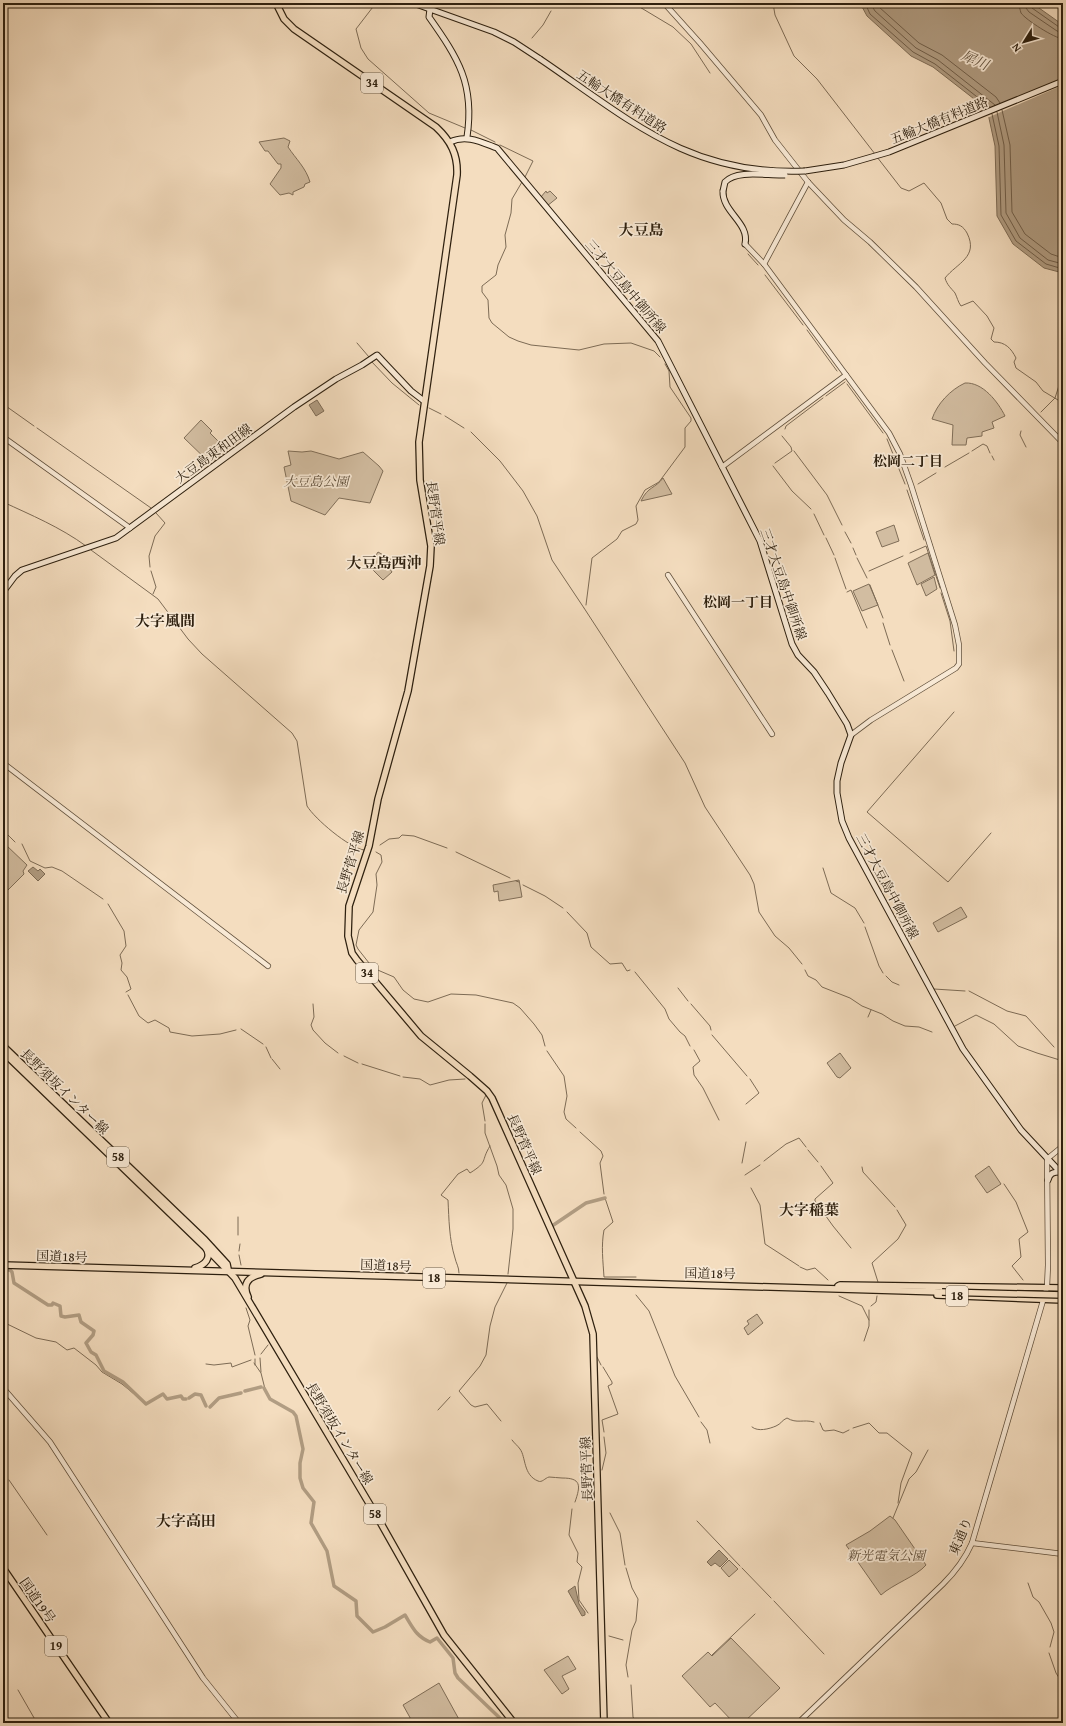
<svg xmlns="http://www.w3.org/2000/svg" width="1066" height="1726" viewBox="0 0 1066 1726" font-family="'Gentium Book Plus','Noto Serif JP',serif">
	<rect width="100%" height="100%" fill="#f4ddbf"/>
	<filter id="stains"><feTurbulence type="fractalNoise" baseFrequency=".005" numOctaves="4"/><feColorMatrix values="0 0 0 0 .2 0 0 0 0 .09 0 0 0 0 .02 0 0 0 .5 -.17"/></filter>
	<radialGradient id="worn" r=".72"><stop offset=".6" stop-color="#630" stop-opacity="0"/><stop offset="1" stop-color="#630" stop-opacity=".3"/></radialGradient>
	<g fill="#d2bda1" stroke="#806e58">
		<path d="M 284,138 L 290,141 L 288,147 C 296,159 306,168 310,182 L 305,184 L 304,187 L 293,192 L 293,195 L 289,193 L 280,195 L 270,184 L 281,168 L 281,164 L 278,164 L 268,151 L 265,151 L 259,142 Z"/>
		<path d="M 546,191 L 547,193 L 550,191 L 557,198 L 547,206 L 540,198 Z"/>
		<path d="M 965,383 C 983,382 998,402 1005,416 L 992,422 L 994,428 L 982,432 L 982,436 L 967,438 L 966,445 L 952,445 L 953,425 L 932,419 C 937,404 950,390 965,383 Z"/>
		<path d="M 201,420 L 212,431 L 210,433 L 228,451 L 211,464 L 184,438 Z"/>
		<path d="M 288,451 L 302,452 L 311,451 L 339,459 L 363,452 L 379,466 L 383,471 L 370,503 L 339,498 L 325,515 L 291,501 L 284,467 L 291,465 Z"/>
		<path d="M 663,478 L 672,494 L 641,501 C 648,486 655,489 663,478 Z"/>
		<path d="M 894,525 L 899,541 L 882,547 L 876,532 Z"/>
		<path d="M 378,552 L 392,560 L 388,566 L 392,572 L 383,580 L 369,566 Z"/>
		<path d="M 928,553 L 935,575 L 917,585 L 908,563 Z"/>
		<path d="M 934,577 L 937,589 L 926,596 L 921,584 Z"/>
		<path d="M 869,584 L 878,605 L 862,611 L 853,591 Z"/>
		<path d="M 6,845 L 27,865 L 23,871 L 24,874 L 3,895 L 3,847 Z"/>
		<path d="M 519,880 L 522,897 L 499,901 L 498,891 L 494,892 L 493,885 Z"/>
		<path d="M 961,907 L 967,917 L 938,932 L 933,923 Z"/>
		<path d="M 840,1053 L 851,1068 L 840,1078 L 837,1077 L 827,1063 Z"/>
		<path d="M 989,1166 L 1001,1184 L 987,1193 L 975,1176 Z"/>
		<path d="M 757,1314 L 763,1323 L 748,1335 L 744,1328 L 749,1324 L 747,1321 Z"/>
		<path d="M 890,1516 L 895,1520 L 926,1565 C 917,1576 893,1584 881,1595 L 846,1545 L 870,1531 Z"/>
		<path d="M 729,1560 L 738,1569 L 729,1577 L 721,1568 Z"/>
		<path d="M 731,1638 L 780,1688 L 743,1723 L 734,1723 L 715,1703 L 710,1707 L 682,1676 L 708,1652 L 712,1656 Z"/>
		<path d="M 568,1656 L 576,1669 L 562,1676 L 569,1689 L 562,1694 L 544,1670 Z"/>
		<path d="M 439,1683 L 461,1723 L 413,1723 L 403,1705 Z"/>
	</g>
	<g fill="#b19d83" stroke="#7d6b55">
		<path d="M 860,3 L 1032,3 L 1063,25 L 1063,273 L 1044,268 L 1013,244 L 997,216 L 995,146 L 987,109 L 933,67 L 911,56 L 867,16 Z"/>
		<path d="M 317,400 L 324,411 L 316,416 L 309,405 Z"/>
		<path d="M 33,867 L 38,871 L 40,869 L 45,874 L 38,881 L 28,871 Z"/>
		<path d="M 719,1550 L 728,1559 L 720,1567 L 715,1563 L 711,1566 L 707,1562 Z"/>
		<path d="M 575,1586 L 579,1604 L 585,1612 L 585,1615 L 582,1616 L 568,1591 Z"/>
	</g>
	<path fill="#f4ddbf" d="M 1063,78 L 1063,85 L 987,118 L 985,111 Z"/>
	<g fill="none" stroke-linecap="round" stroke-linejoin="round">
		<g stroke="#705e49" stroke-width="1">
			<path d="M 865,3 L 870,14 L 913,52 L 935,64 L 990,107"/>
			<path d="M 870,3 L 875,11 L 916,48 L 938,60 L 995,105"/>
			<path d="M 877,3 L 879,7 L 919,43 L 942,55 L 996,97 L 1000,103"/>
			<path d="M 1019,3 C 1019,7 1020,9 1021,13 C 1026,20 1054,38 1063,39"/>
			<path d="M 1025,3 L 1026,8 L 1029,12 L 1057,31 L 1063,33"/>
			<path d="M 1030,3 L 1032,8 L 1059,27 L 1063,28"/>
			<path d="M 1002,110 L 1010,145 L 1012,212 L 1025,234 L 1051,254 L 1063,258"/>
			<path d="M 997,112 L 1004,145 L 1006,213 L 1020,238 L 1048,260 L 1063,264"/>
			<path d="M 992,114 L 999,146 L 1001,215 L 1016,241 L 1046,264 L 1063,269"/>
		</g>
		<g stroke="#7d6b55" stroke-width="1">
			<path d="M 376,3 L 356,29 L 361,48 L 368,59 L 429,113 L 465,128"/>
			<path d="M 633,3 L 673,27 L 691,44 L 710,73"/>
			<path d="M 773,3 L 775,15 L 794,56 L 817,79 L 875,154"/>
			<path d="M 552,7 L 555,3"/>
			<path d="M 532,38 L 543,25 L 551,11"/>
			<path d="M 471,130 L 495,142"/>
			<path d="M 500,145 L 533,161 L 525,177"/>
			<path d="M 877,157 L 901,188 L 909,191 L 924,183 L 941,203 L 947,219 L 952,224 C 959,224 963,226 967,233 C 979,257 957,263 945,278 C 947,285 951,288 955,293 C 957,297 958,302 961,306 L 973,301 L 987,316 L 994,328 L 991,339 L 994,342 C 1005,342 1011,348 1016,358 L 1014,362 L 1016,368 L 1036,382 L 1043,391 L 1063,403"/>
			<path d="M 522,182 L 512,199 L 511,213 L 505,235 L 506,247 L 498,265 L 496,275 L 482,286 L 482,292 L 488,300 L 489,318 L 492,323 L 509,337 L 518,341 L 531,345 L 579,350 L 604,344 L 631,343 L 654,351 L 660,357"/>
			<path d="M 748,254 L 758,265"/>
			<path d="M 765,275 L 803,325"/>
			<path d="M 807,330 L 837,371"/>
			<path d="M 357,343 L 369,357"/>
			<path d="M 371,361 L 392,383 L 419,405"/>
			<path d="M 847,384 L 883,433"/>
			<path d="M 826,396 L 845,382"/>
			<path d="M 3,404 L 34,426"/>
			<path d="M 429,408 L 441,414"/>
			<path d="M 1041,412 L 1055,398 L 1063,373"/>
			<path d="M 445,416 L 464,428"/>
			<path d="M 37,428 L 151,508"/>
			<path d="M 785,429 L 786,426 L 823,398"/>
			<path d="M 1021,431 L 1020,435 L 1026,447"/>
			<path d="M 471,432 L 500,461 L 523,491 L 537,516 L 552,560 L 584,608"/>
			<path d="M 887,439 L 905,484"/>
			<path d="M 794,451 L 827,495 L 842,525"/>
			<path d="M 972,451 L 983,444 L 987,446 L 990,453"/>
			<path d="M 992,456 L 994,460"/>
			<path d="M 775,463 L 792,451 L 791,447 L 782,436"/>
			<path d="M 773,466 L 792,491 L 811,509"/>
			<path d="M 945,467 L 969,453"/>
			<path d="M 918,484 L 936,473"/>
			<path d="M 907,490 L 924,540"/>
			<path d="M 3,502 C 31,515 60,527 86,546"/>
			<path d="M 814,514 L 824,535"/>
			<path d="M 845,532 L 851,543"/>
			<path d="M 826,538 L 834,555"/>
			<path d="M 853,548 L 856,555"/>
			<path d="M 91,550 L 158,599 L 188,639 L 202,654 L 292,733 L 297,741 L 307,806 C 315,819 349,848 364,850"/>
			<path d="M 910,553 L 926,546 L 940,588"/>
			<path d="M 835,558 L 846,589"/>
			<path d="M 857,558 L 867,578"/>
			<path d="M 150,567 L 149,556 L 155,536 L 165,523 L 156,513"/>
			<path d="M 151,571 L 156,587 L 153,594"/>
			<path d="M 869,571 L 903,556"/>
			<path d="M 870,585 L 883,618"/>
			<path d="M 847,592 L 851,590 L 867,628"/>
			<path d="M 941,593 L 950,621 L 954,651"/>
			<path d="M 586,605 L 592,558 L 617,539 L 622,531 L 636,524 L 638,520 L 636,506 L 645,490 L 659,482 L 685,447 L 685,428 L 691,421 L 691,418 L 670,387 L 669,371 L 665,364"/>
			<path d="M 584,608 L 685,763 L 705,807 L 750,875 L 754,884 L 759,912 L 775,936 L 789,948 L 802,964"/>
			<path d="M 883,623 L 890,645"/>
			<path d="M 892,650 L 904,681"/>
			<path d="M 954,712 L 867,812 L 948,882 L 991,833"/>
			<path d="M 3,830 L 15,842"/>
			<path d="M 22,844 L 30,861 L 45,868 L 52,867 L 62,871 L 103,899"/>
			<path d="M 380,845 L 389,839 L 399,838 L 402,835 L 414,836 L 447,848"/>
			<path d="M 376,852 L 381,855 L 382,862 L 376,874 L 377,885 L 373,912 L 359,930 L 356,945 L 358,949 L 373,968 L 394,977 L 403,990 L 414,999 L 428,1002 L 451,994 L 476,995 L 513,1003 L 520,1008 L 534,1024 L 542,1035 L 545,1046"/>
			<path d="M 456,852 L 510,878"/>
			<path d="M 823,868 L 831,893 L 855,908 L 864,923"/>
			<path d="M 516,881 L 519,882"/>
			<path d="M 523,885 L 545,896 L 563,908"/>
			<path d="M 108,904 L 124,931 L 126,946 L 120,955 L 122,963 L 121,970 L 127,977 L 131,989 L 126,992"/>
			<path d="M 567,912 L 587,933 L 591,947 L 610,964 L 622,963 L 627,971 L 630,970"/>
			<path d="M 865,927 L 879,966 L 883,973"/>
			<path d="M 805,970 L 808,976 L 816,980 L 822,987 L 850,998 L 862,1006 L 882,1014 L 893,1021 L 905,1026 L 919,1027 L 932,1032"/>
			<path d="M 635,972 L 665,1009 L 669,1019 L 680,1032 L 685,1036 L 690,1046"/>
			<path d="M 886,976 L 892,982 L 899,985"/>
			<path d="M 678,988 L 688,1001"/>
			<path d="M 934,989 L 965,991"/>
			<path d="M 969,991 L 1007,1011 L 1026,1016 L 1054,1047"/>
			<path d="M 128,995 L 139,1016 L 148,1023 L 155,1020 L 169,1028 L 170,1032 L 192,1036 L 220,1034 L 236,1030"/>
			<path d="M 313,1004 L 314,1017 L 311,1025 L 313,1030 L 325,1043 L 338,1053"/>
			<path d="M 691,1004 L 710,1026 L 711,1030"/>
			<path d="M 868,1017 L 871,1010"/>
			<path d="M 955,1026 L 976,1015 L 994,1024 L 1018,1046 L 1037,1053 L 1063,1061"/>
			<path d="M 241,1029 L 263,1044"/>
			<path d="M 712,1035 L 747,1076"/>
			<path d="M 266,1047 L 271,1058"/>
			<path d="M 694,1050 L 700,1061 L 693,1067 L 694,1075 L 703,1088 L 719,1120"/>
			<path d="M 547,1051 L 564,1076 L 567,1096 L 564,1112 L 566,1119 L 576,1128"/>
			<path d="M 344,1056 L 358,1063"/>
			<path d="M 272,1059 L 280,1069"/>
			<path d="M 362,1064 L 400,1076"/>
			<path d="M 403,1077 L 420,1079 L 430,1085 L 449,1080 L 465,1079"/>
			<path d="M 480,1088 L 485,1093"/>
			<path d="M 746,1104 L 759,1093 L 750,1079"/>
			<path d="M 485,1121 L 482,1103 L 486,1095"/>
			<path d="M 485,1124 L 485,1133 L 497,1166 L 499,1175 L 506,1185 L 513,1209 L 513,1229 L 508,1274"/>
			<path d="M 580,1132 L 601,1151 L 603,1156 L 600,1163 L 604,1194"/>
			<path d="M 808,1150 L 818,1162"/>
			<path d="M 764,1161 L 786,1144 L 799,1138 L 806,1147"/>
			<path d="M 742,1163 L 746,1142"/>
			<path d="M 821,1166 L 833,1183 L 815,1199 L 815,1201 L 833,1226 L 851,1248"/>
			<path d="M 862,1167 L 863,1172 L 895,1207"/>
			<path d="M 745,1175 L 760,1165"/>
			<path d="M 1004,1184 L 1016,1202 L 1028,1232 L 1019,1239 L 1021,1257 L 1012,1266 L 1023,1280"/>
			<path d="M 751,1188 L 760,1205 L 765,1244 L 799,1266"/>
			<path d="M 605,1198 L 613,1222 L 604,1230 C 601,1246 603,1261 604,1277 L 636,1277"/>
			<path d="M 1063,1207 L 1061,1210 L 1063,1212"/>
			<path d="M 238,1235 L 238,1217"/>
			<path d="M 239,1251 L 240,1244"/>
			<path d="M 239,1255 L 241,1265"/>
			<path d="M 800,1267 L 807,1270 L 815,1268 L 828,1280"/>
			<path d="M 459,1273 C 459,1267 456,1263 455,1258 C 449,1239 449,1219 448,1200 L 441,1195 L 458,1174 L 467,1169 L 470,1173 C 489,1161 480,1162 490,1146"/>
			<path d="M 878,1282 L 872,1263 L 898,1239 L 906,1225 L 897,1210"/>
			<path d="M 636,1295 L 649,1311 L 675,1376 L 699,1417"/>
			<path d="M 839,1296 L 862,1306 L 869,1320"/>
			<path d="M 871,1306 L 876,1302 L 877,1296"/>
			<path d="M 246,1308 L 250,1320 L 248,1326 L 255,1355"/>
			<path d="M 3,1322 L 36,1338 L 56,1342 L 67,1350 L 74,1348 L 96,1365 L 102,1372 L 122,1384 L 145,1403"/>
			<path d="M 864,1341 L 869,1326 L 869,1310"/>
			<path d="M 261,1354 L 268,1345"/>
			<path d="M 597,1357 L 601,1365"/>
			<path d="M 260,1358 L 261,1372"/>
			<path d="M 255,1359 L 255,1365"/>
			<path d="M 254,1363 L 261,1373 L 265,1389"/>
			<path d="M 206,1364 L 214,1365 L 231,1363 L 232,1367 L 251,1360"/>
			<path d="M 603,1367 L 612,1382 L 612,1384 L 608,1386 L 618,1414 L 602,1420 L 604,1432"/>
			<path d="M 438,1410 L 450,1397"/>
			<path d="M 501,1421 L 487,1404 L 475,1407 L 471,1405 L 459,1391 L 480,1366 L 486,1355 L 490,1326 L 495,1307 L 507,1283"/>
			<path d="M 701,1422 L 707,1430 L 710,1443"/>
			<path d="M 820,1423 L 823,1430 L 825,1431 L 834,1430 L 843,1433 L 849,1430"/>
			<path d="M 752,1427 C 758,1432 769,1429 776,1426 C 781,1424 782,1420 787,1418 C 797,1424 803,1419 814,1422"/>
			<path d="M 853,1428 L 869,1423 L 879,1433 L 887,1433 L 912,1453 L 901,1483 L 898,1503"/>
			<path d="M 512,1440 C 514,1443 518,1446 520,1449 C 526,1457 523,1475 538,1481 C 542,1483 545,1478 549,1477 C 553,1477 558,1478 562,1478 C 581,1478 581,1485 575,1502"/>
			<path d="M 602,1470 L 606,1453 L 604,1437"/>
			<path d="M 3,1473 L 7,1476"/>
			<path d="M 9,1480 L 47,1535"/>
			<path d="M 572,1509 L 569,1535 L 578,1553 L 577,1562 L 582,1567 L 578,1583 L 579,1600 L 588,1613"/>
			<path d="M 610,1513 L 620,1533 L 625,1565"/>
			<path d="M 893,1518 L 909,1479 L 916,1472 L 928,1450"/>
			<path d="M 697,1521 L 740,1566"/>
			<path d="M 626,1568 L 632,1588 L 638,1599 L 636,1621 L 632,1630 L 626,1665 L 628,1677"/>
			<path d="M 742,1568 L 771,1598"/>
			<path d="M 1028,1583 L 1033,1597 L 1039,1602 L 1051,1623 L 1054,1632 L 1050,1647"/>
			<path d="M 774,1601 L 824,1654"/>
			<path d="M 609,1636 L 623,1640"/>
			<path d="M 1049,1653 L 1056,1673 L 1063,1684"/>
			<path d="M 712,1655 L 755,1614"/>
			<path d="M 631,1685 L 633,1717 L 636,1723"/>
			<path d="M 18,1690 L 37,1723"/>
		</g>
		<g stroke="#b19d83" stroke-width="3.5">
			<path d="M 552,1226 L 586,1203 L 605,1198"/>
			<path d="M 3,1270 L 10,1270 L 12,1272 L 14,1283 L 48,1305 L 52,1305 L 53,1303 L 60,1306 L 61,1316 L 65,1317 L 79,1315 L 81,1322 L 94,1331 L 93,1335 L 86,1343 L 91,1352 L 96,1355 L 104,1371 L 123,1382 L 146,1404 L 163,1394 L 167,1399 L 181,1396 L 183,1399 L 186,1399"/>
			<path d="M 264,1388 L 270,1399 L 293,1412 L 296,1416 L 303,1449 L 300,1463 L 300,1478 L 303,1488 L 314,1502 L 311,1523 L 327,1551 L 334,1586 L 356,1601 L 357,1616 L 373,1632 L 385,1627 L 405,1615 C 413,1628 416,1636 430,1642 L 437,1638 L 453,1658 L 455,1673 L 458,1678 L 505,1723"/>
			<path d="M 245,1391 L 261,1387"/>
			<path d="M 189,1398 L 195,1394 L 201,1395 L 206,1406"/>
			<path d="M 210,1407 L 219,1398 L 241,1393"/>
		</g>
		<defs>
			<g id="tertiary">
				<path d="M 664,3 L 700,43 L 761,115 L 775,140 L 808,182 L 844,220 L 870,242 L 916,287 L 985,363 L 1063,443"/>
				<path d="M 745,244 L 764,264 L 889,433 L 900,454 L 911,485 L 955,625 L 959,645 L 959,664 L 956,668 L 871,720 L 851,735"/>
				<path d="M 764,264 L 808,182"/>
				<path d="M 3,437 L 130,528"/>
				<path d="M 722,467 L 846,375"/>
				<path d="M 668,575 L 772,734"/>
				<path d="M 3,763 L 268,966"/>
				<path d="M 3,1388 L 50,1442 L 203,1678 L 239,1723"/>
				<path d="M 972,1543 L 1063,1554"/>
				<path d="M 798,1723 L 943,1584 C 955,1572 965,1559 972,1543 L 1047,1287 L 1048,1265 L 1047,1159 L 1063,1146"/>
			</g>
			<g id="secondary">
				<path d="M 413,3 L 494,32 L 514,42 L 540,59"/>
				<path d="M 430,9 L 429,17 C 458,58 475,84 467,137"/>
				<path d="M 450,142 C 466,134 481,142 497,148 L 658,341 L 760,541 L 792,644 L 798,655 L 814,672 L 828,693 L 847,724 L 851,735 L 841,763 L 837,781 L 837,793 L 842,821 L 849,838 L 963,1049 L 1021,1130 L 1063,1175"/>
				<path d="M 805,171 L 844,165 L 889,152 L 1063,81"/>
				<path d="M 723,191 C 722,212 750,223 745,244"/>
				<path d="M 3,592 L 15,576 L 22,570 L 116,538 L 294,407 L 336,379 L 362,365 L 377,355 L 411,391 L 424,401"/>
				<path d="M 1048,1180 C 1050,1173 1053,1172 1060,1172"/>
			</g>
			<g id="primary">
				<path d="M 276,3 L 284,19 L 294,29 L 436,127 C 451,141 458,155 457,175 L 419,442 L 420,480 L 431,546 L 430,566 L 408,691 L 378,799 L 369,846 L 349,906 L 348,936 L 352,953 L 357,960 L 421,1036 L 470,1076 L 487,1091 L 492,1098 L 585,1306 L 593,1334 L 604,1723"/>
				<path d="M 3,1046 L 205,1240 L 227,1264 L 228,1269"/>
				<path d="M 3,1052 L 206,1248 L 235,1278 L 379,1520 L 444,1635 L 514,1723"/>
			</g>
			<g id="trunk">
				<path d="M 3,1265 L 942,1292"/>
				<path d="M 195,1268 C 205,1265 212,1258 206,1248"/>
				<path d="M 838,1286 L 840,1285 L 1063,1288"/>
				<path d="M 937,1295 L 1063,1300"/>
				<path d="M 248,1297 C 242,1284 248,1277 261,1274"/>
				<path d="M 3,1568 L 109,1723"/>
			</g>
		</defs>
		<use href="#tertiary" stroke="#604f3b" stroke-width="6"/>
		<use href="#secondary" stroke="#2e200f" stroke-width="7"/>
		<use href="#primary" stroke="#2e200f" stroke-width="8"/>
		<use href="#trunk" stroke="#2e200f" stroke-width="8"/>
		<use href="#tertiary" stroke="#f8e9d5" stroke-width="4.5"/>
		<use href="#secondary" stroke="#f8e9d5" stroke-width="5"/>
		<use href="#primary" stroke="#f4ddbf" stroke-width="5.5"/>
		<use href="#trunk" stroke="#f4ddbf" stroke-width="5.5"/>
		<defs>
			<g id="secondary-bridge">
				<path d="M 540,59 C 630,120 689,176 805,171"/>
				<path d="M 723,191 L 725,182 C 737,169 768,176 785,175"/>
			</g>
			<path id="trunk-bridge" d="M 942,1292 L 1063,1295"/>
		</defs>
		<use href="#secondary-bridge" stroke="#2e200f" stroke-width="7" stroke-linecap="butt"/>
		<use href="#trunk-bridge" stroke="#2e200f" stroke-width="8" stroke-linecap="butt"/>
		<use href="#secondary-bridge" stroke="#f8e9d5" stroke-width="5"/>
		<use href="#trunk-bridge" stroke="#f4ddbf" stroke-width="5.5"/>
	</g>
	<g text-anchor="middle" stroke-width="3.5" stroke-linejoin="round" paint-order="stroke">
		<g fill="#f8e9d5" stroke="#6b5c4a" stroke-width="1">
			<rect x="361" y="73" width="22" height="20" rx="3"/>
			<rect x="356" y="963" width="22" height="20" rx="3"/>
			<rect x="107" y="1147" width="22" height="20" rx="3"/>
			<rect x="423" y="1268" width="22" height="20" rx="3"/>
			<rect x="946" y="1286" width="22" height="20" rx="3"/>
			<rect x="364" y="1504" width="22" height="20" rx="3"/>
			<rect x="45" y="1636" width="22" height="20" rx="3"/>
		</g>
		<g font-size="12" font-weight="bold" fill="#2e200f">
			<text x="372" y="87">34</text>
			<text x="367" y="977">34</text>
			<text x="118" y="1161">58</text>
			<text x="434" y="1282">18</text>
			<text x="957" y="1300">18</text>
			<text x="375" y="1518">58</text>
			<text x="56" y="1650">19</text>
		</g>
		<g font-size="13" fill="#2e200f" stroke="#f8e9d5">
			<text transform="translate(622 101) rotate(33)" y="5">五輪大橋有料道路</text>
			<text transform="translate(939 120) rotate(-22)" y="5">五輪大橋有料道路</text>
			<text transform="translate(626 286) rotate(50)" y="5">三才大豆島中御所線</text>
			<text transform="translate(213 453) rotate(-36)" y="5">大豆島東和田線</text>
			<text transform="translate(436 513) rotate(82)" y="5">長野菅平線</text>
			<text transform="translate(784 584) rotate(71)" y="5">三才大豆島中御所線</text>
			<text transform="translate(350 862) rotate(-73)" y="5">長野菅平線</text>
			<text transform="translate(888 886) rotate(62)" y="5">三才大豆島中御所線</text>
			<text transform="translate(65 1091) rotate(44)" y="5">長野須坂インター線</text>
			<text transform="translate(525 1144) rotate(66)" y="5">長野菅平線</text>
			<text transform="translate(62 1256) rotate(2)" y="5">国道18号</text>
			<text transform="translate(386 1265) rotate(2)" y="5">国道18号</text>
			<text transform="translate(710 1273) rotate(1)" y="5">国道18号</text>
			<text transform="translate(340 1433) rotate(59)" y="5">長野須坂インター線</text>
			<text transform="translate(586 1469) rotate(-92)" y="5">長野菅平線</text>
			<text transform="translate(960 1536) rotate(-67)" y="5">東通り</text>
			<text transform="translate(38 1600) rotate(55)" y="5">国道19号</text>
		</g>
		<g font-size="13" font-style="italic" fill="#5f4f3b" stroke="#f8e9d5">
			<text x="316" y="486">大豆島公園</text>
			<text x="886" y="1560">新光電気公園</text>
		</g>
		<g font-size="14" font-style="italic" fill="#5c4c38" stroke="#f8e9d5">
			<text transform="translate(975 60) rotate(24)" y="5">犀川</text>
		</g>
		<g font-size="14" font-weight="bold" fill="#2e200f" stroke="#f8e9d5">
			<text x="908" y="466">松岡二丁目</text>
			<text x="738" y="607">松岡一丁目</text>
		</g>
		<g font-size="15" font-weight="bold" fill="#2e200f" stroke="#f8e9d5">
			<text x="641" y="235">大豆島</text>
			<text x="384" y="568">大豆島西沖</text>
			<text x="165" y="626">大字風間</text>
			<text x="809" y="1215">大字稲葉</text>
			<text x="186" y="1526">大字高田</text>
		</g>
	</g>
	<rect width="1066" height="1726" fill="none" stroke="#f4ddbf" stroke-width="16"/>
	<rect x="4" y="4" width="1058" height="1718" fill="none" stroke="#2e200f" stroke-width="2"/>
	<rect x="8" y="8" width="1050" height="1710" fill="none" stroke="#2e200f"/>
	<g transform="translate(1024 42) rotate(233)" stroke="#f8e9d5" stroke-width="3" paint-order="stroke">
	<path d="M0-3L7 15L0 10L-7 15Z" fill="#2e200f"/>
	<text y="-6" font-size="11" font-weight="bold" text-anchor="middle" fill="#2e200f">N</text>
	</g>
	<rect width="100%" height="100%" filter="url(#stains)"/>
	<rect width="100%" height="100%" fill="url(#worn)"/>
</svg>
